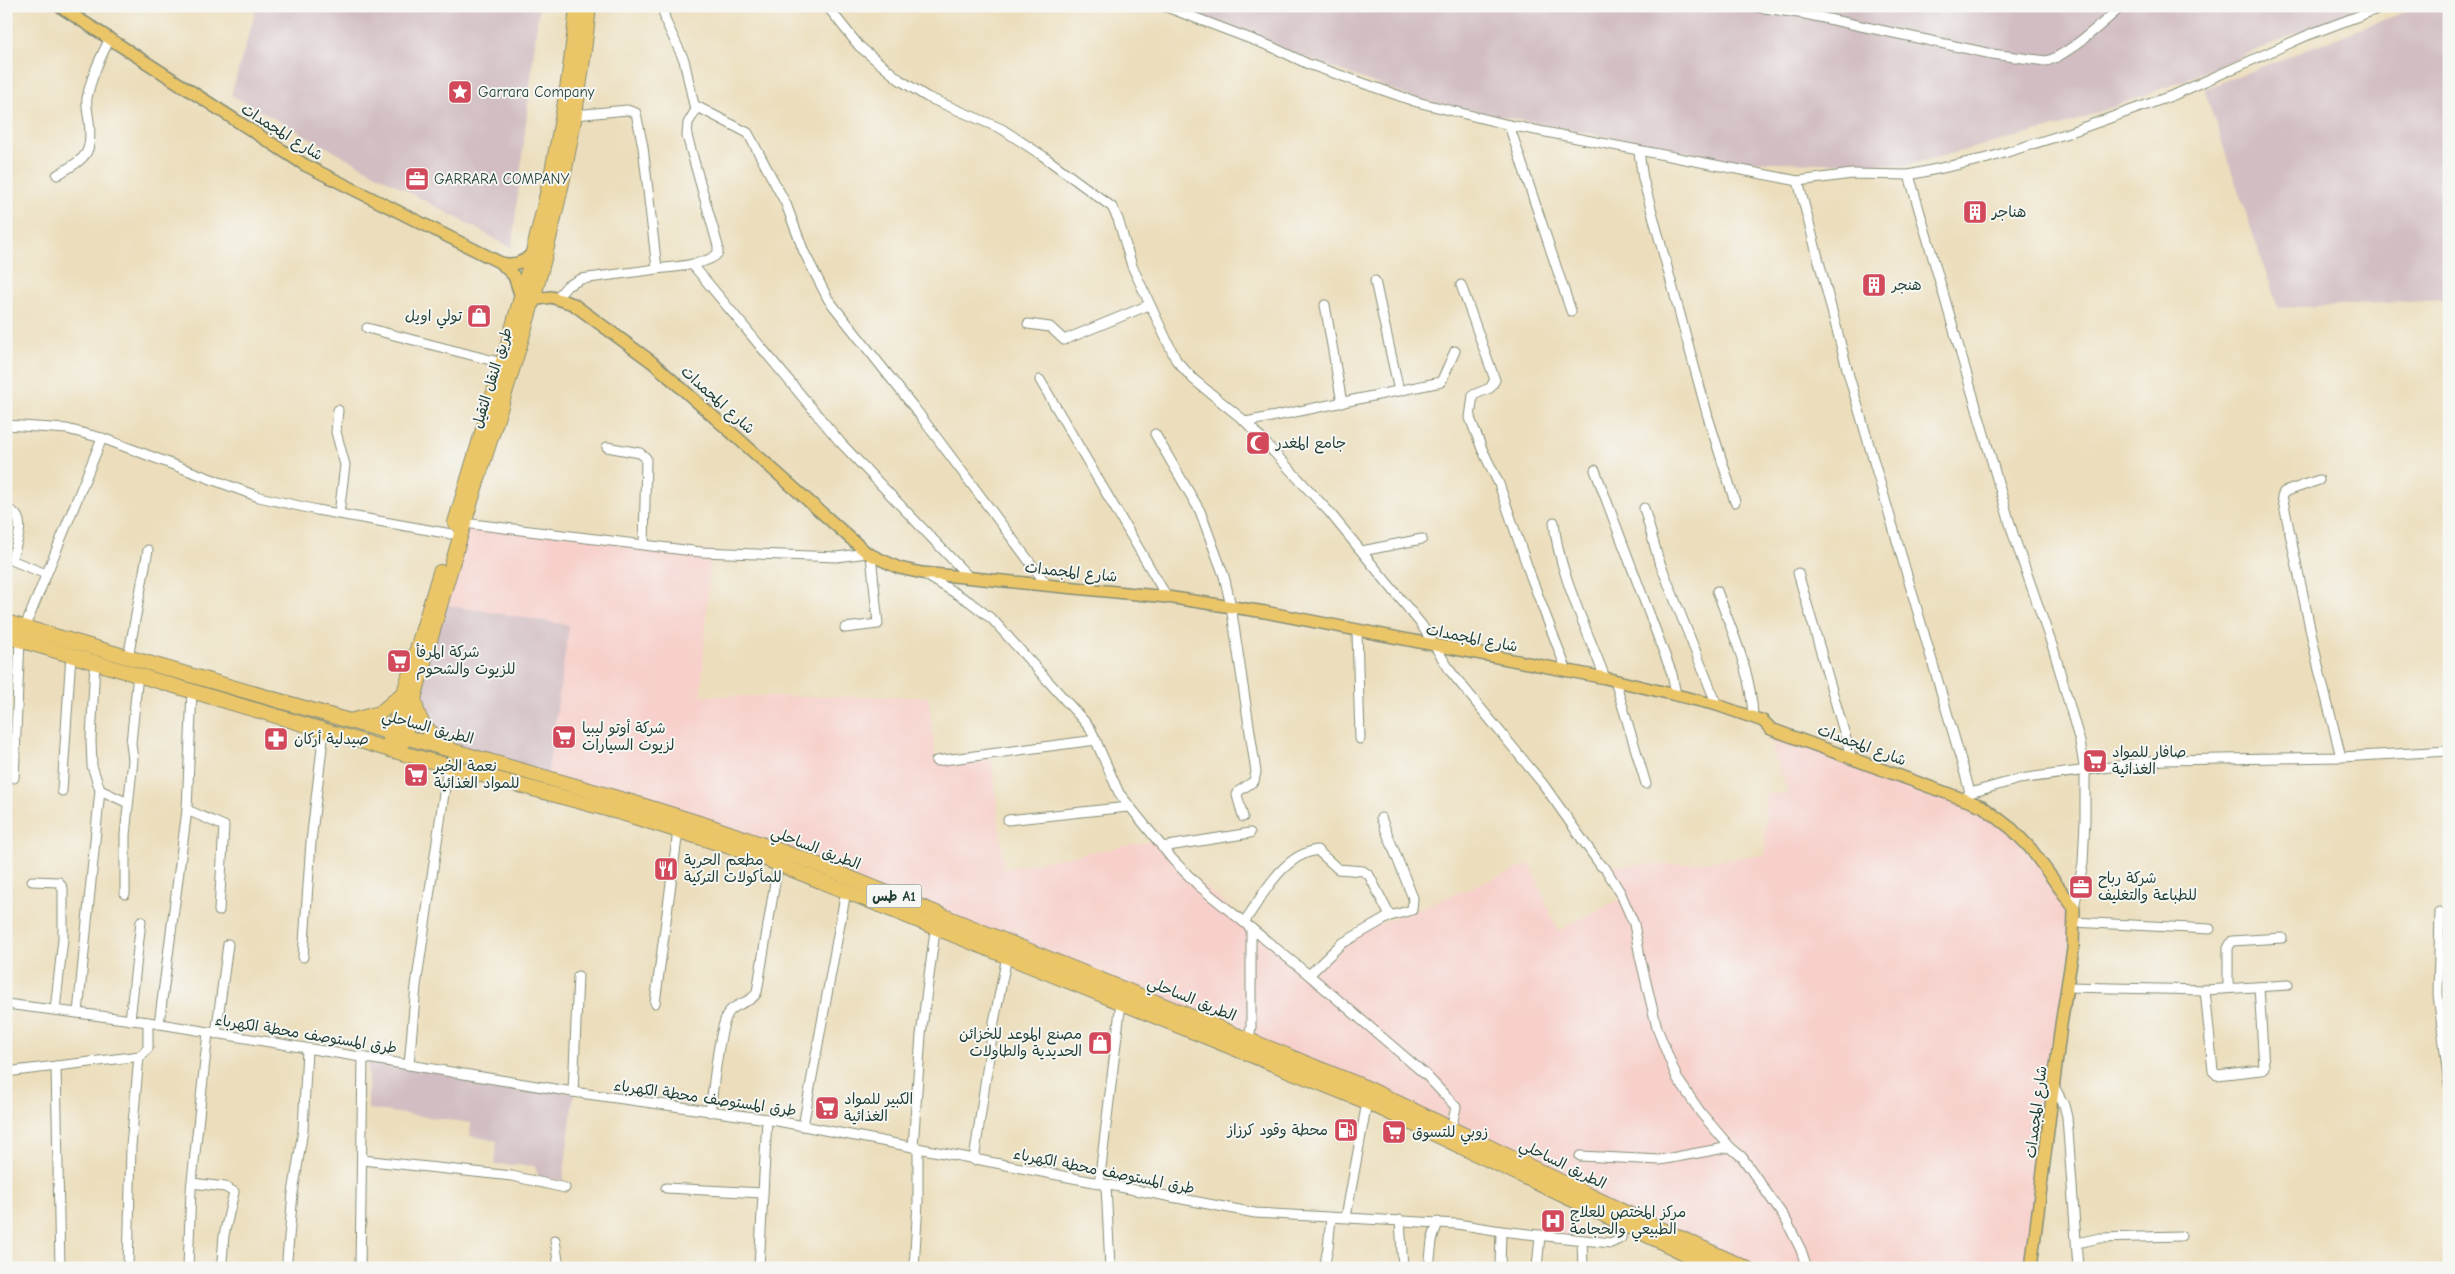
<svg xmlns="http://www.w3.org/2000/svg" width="2455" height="1274" viewBox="0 0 2455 1274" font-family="'Comic Neue','Playpen Sans Arabic',sans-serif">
	<rect width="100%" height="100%" fill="#f6f6f2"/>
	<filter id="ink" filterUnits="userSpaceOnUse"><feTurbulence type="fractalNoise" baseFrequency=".02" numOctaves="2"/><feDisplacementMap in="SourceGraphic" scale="10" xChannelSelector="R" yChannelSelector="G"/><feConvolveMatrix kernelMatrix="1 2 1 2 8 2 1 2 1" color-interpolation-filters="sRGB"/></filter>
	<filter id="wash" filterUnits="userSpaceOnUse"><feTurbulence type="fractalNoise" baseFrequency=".0096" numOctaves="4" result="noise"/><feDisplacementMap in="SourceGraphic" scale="20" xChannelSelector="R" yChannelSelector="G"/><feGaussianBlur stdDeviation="1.12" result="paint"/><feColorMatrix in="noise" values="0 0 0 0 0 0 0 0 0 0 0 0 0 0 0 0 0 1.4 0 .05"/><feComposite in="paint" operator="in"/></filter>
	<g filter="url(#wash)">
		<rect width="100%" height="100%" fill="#ecdebc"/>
		<g fill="#f7d0cb">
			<path d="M 464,523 L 711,551 L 701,696 L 928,697 L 936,761 L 991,752 L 1004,869 L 1155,840 L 1173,860 L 1309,975 L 1364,930 L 1530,864 L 1558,931 L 1622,898 L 1601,866 L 1683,864 L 1765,855 L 1766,794 L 1789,794 L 1774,755 L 1771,729 L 1998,817 L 2074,908 L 2031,1268 L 1746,1268 L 801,858 L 557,781 L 420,722 Z"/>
			<path d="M 1542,1212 L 1596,1235 L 1597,1240 L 1539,1231 Z"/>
		</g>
		<g fill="#d2bec2">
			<path d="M 257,6 L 539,6 L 512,248 L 231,95 Z"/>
			<path d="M 1168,6 L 2362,6 L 2185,80 L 2067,124 L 1907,165 L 1731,161 L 1419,100 Z"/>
			<path d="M 2420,6 L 2449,6 L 2449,300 L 2278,308 L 2204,89 Z"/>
			<path d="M 441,604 L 569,625 L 547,778 L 456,751 L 416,710 Z"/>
			<path d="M 368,1054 L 574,1094 L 563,1181 L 538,1176 L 535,1166 L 495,1164 L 497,1141 L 470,1136 L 471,1123 L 368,1109 Z"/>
		</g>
	</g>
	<g filter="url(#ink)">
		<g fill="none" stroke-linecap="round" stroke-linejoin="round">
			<defs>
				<g id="minor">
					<path d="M 662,6 L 666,22 L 684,60 L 694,105 L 748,133 L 786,204 L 804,252 L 828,299 L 916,410 L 1047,585"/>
					<path d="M 827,6 L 859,46 L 900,80 L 927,97 L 1002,129 L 1043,156 L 1112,207 L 1118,219 L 1132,266 L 1176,360 L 1193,379 L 1246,422 L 1330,513 L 1421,624 L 1451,672 L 1543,784 L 1601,866 L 1605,868 L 1620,892 L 1634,924 L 1640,957 L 1657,1028 L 1677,1078 L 1701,1113 L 1730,1147 L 1742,1157 L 1786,1220 L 1801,1250 L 1807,1268"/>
					<path d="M 1164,6 L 1272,47 L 1308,64 L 1417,102 L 1509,125 L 1798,181 L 1852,174 L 1909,175 L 1988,158 L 2065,134 L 2174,95 L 2308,35 L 2385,6"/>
					<path d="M 1751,6 L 1805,14 L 1992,54 L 2046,61 C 2065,58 2106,20 2122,6"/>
					<path d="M 1509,125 L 1571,311"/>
					<path d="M 1639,152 L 1643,179 L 1708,417 L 1735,502"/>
					<path d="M 57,175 C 85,158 93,156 89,121 C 88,114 86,105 87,98 C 91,77 100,59 109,40"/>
					<path d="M 1909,175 L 2013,534 L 2054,651 L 2080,742 L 2085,772 L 2085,820 L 2083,863 L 2074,908"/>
					<path d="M 1798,181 L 1849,376 L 1965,774 L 1970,793 L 1964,799"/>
					<path d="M 692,264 L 840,442 L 968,576"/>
					<path d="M 657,269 C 672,267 709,265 718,253 L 718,246 L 687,136 L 688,123 L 697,108"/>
					<path d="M 1375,281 L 1399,391"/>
					<path d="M 1461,285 L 1495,380 L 1490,388 L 1473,395 L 1470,418 L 1482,449 L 1499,484 L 1531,577 L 1567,671"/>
					<path d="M 557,298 L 567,286 L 581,279 L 657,269 L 643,147 L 636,113 L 627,110 L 575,115"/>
					<path d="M 1325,305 L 1342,403"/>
					<path d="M 1028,324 L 1050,327 L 1064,340 L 1149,305"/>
					<path d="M 367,328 L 502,363"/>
					<path d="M 1040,380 L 1167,597"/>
					<path d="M 338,410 L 336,432 L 345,465 L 339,514"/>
					<path d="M 1246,422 L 1441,382 L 1455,351"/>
					<path d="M 6,425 L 67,429 L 102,438 L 259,497 L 317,510 L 451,534"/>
					<path d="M 1155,434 L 1200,511 L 1224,576 L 1231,606 L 1256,772 L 1254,781 L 1239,791 L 1237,795 L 1243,817"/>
					<path d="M 607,447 L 640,453 L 646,458 L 644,545"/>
					<path d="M 1595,470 L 1672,674 L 1676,695"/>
					<path d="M 2319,480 L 2284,492 L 2282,496 L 2319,670 L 2341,757"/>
					<path d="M 1644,508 L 1658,558 L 1717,705"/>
					<path d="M 6,509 C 30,515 16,545 11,560"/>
					<path d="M 1554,522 C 1558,572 1588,631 1605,678"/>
					<path d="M 464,523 L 701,552 L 837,557 L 867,553"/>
					<path d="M 1362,551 L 1422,539"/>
					<path d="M 6,558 L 46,574"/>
					<path d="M 1798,573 L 1851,756"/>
					<path d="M 924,574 L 970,602 L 993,620 L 1084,721 L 1091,730 L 1119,793 L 1173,860 L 1199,886 L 1309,975 L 1426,1075 L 1456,1107 L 1451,1129"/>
					<path d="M 1717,591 C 1732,631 1752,674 1753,718"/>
					<path d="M 25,627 L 102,438"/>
					<path d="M 845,628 L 878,624 L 871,555"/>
					<path d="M 1357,631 L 1360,739"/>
					<path d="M 128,658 L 148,550"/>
					<path d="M 1615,681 L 1646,784"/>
					<path d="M 936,761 L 1096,740"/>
					<path d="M 14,778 L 20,640"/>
					<path d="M 100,790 L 128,803"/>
					<path d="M 62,791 L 71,654"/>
					<path d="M 1970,793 L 2019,779 L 2164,760 L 2341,757 L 2449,751"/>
					<path d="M 187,810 L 224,826 L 219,911"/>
					<path d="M 1008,820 L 1128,807"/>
					<path d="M 1162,847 L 1250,833"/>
					<path d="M 32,881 L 59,882 L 63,889 L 63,939 L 55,1010"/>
					<path d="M 125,894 L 125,835 L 133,760 L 131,743 L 138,674"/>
					<path d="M 2440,912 L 2438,994 L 2449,1085"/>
					<path d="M 1244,922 C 1263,896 1281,856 1317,850 L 1338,869 L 1363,871 L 1369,875 L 1390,916"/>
					<path d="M 2073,922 L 2210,929"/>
					<path d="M 303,957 L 311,842 L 324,730"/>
					<path d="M 1309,975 L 1341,944 L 1390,916 L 1412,910 L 1413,898 L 1381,818"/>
					<path d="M 2067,987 L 2205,990 L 2288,985"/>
					<path d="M 2228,987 L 2228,948 L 2232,941 L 2282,938"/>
					<path d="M 2205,990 L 2213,1071 L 2217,1075 L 2261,1070 L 2264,1067 L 2259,987"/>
					<path d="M 655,1003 L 678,831"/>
					<path d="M 6,1004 L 148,1022 L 573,1092 L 767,1119 L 1255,1213 L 1457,1224 L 1501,1231 L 1611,1243 L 1621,1238 L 1623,1223"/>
					<path d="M 78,1013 L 100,790 L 92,766 L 91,740 L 95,662"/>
					<path d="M 130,1020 L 141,921"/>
					<path d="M 159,1024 L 187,810 L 192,690"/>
					<path d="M 216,1034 L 228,944"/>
					<path d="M 1249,1039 L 1251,1027 L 1251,928"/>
					<path d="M 409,1065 L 416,986 L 448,766"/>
					<path d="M 56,1066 L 60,1268"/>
					<path d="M 6,1072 L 141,1056 L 148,1048 L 148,1022"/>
					<path d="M 2054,1086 L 2064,1105 L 2067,1117 L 2078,1268"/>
					<path d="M 573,1092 L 578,976"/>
					<path d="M 710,1112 C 713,1093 719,1024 729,1012 C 737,1002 752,1003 757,992 L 778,864"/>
					<path d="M 803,1126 L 846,891"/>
					<path d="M 913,1147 L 921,1035 L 936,924"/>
					<path d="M 1580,1156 L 1660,1160 L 1730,1147"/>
					<path d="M 362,1160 L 512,1176 L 565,1188"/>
					<path d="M 974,1160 L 994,1022 L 1007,956"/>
					<path d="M 192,1183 L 225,1187 L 234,1192 L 224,1235 L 222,1261"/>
					<path d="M 1099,1184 L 1121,1002"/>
					<path d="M 1106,1185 L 1110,1268"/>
					<path d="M 666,1188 L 763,1193"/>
					<path d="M 1346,1217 L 1367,1102"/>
					<path d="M 1400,1220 L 1403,1268"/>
					<path d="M 555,1240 L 559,1268"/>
					<path d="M 1582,1240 L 1583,1268"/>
					<path d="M 2077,1243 L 2100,1238 L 2181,1236"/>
					<path d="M 287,1259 L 293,1193 L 303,1130 L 307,1049"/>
					<path d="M 128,1268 L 131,1146 L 139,1056"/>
					<path d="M 188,1268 L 191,1190 L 208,1033"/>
					<path d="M 360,1268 L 363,1056"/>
					<path d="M 759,1268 L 767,1119"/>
					<path d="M 914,1268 L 918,1202 L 918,1148"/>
					<path d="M 1324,1268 L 1328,1248 L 1331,1218"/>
					<path d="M 1429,1268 L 1432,1241 L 1438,1222"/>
					<path d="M 1500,1268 L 1501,1231"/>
					<path d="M 1537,1268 L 1540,1235"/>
				</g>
				<g id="major">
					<path d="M 59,6 L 305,165 L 501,263 L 514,276 L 521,297"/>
					<path d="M 501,263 C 515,266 527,262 534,250"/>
					<path d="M 532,300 L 551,297 L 573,304 L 652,362 L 867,553 L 899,568 L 922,573 L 1167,597 L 1265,612 L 1605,678 L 1717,705 L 1763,721 L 1771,729 L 1982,806 L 2012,829 L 2031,849 L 2074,908 L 2073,949 L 2061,1025 L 2031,1268"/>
				</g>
				<g id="highway">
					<path d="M 455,523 C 505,353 562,184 577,6"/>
					<path d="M 6,622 L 638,804 L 715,828 L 801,858 L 1367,1088 L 1624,1212 L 1746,1268"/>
					<path d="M 6,636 L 387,749 L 625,814 L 756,855 L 1367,1102 L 1716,1268"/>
					<path d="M 415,702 C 418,724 430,733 447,745"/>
					<path d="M 350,721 L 380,713 L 402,694"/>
					<path d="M 389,743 L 440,572"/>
					<path d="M 402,745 C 421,671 442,597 464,524 C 495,422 530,322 554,218 C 571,148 582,77 589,6"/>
				</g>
			</defs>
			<use href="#minor" stroke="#868e78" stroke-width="11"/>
			<use href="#major" stroke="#868e78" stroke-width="14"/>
			<use href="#highway" stroke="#868e78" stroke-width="16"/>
			<use href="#minor" stroke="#fff" stroke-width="9"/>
			<use href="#major" stroke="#ebc669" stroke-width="11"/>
			<use href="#highway" stroke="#ebc669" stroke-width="14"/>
		</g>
	</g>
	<defs>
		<symbol id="sight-square" viewBox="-11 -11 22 22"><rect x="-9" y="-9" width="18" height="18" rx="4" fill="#d1495b" stroke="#f6f6f2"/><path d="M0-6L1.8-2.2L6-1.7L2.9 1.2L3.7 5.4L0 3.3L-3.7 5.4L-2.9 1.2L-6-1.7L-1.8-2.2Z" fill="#fff"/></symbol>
		<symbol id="office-square" viewBox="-11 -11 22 22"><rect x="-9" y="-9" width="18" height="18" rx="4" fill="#d1495b" stroke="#f6f6f2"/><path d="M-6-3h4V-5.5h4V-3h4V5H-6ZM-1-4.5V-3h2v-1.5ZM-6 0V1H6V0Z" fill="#fff"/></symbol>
		<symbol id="building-square" viewBox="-11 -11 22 22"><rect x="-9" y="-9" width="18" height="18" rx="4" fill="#d1495b" stroke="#f6f6f2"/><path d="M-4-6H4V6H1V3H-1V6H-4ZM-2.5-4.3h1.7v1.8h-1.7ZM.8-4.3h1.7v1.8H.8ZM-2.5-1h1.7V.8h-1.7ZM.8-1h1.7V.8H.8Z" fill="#fff"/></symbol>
		<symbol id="shop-square" viewBox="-11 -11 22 22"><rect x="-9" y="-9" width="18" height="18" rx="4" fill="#d1495b" stroke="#f6f6f2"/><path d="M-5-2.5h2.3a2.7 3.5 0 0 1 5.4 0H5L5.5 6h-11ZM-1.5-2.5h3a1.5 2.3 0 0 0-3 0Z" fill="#fff"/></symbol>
		<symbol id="mosque-square" viewBox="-11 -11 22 22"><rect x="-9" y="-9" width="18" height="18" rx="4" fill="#d1495b" stroke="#f6f6f2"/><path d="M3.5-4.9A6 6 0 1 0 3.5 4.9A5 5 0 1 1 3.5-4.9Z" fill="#fff"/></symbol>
		<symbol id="supermarket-square" viewBox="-11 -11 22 22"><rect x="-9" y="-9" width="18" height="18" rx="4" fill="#d1495b" stroke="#f6f6f2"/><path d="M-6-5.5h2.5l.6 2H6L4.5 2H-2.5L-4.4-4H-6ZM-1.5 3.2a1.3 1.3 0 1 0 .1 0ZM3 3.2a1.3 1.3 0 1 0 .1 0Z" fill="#fff"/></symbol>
		<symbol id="pharmacy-square" viewBox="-11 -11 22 22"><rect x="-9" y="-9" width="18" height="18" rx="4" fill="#d1495b" stroke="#f6f6f2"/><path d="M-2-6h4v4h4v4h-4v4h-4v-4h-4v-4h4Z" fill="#fff"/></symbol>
		<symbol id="restaurant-square" viewBox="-11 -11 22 22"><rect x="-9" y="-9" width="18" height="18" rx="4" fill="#d1495b" stroke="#f6f6f2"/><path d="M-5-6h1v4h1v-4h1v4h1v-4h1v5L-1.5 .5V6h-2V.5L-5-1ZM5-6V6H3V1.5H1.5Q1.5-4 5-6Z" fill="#fff"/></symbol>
		<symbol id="fuel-square" viewBox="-11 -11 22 22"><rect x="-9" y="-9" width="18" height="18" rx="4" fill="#d1495b" stroke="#f6f6f2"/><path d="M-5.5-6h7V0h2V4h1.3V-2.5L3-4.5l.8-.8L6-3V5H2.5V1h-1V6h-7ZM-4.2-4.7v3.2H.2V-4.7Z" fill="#fff"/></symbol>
		<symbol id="hospital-square" viewBox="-11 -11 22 22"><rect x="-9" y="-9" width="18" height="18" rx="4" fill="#d1495b" stroke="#f6f6f2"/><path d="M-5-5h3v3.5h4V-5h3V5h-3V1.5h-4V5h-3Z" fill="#fff"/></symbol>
	</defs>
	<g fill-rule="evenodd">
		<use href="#sight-square" x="446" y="78" width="28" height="28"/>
		<use href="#office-square" x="403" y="165" width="28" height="28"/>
		<use href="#building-square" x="1961" y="198" width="28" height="28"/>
		<use href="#building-square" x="1860" y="271" width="28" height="28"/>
		<use href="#shop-square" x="465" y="302" width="28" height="28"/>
		<use href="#mosque-square" x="1244" y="429" width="28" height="28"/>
		<use href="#supermarket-square" x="385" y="647" width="28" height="28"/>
		<use href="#supermarket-square" x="550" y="723" width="28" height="28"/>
		<use href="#pharmacy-square" x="262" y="725" width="28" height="28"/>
		<use href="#supermarket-square" x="2081" y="747" width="28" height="28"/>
		<use href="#supermarket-square" x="402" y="761" width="28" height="28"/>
		<use href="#restaurant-square" x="652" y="855" width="28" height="28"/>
		<use href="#office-square" x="2067" y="873" width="28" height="28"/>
		<use href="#shop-square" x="1086" y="1029" width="28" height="28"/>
		<use href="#supermarket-square" x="813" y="1094" width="28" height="28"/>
		<use href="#fuel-square" x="1332" y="1116" width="28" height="28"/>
		<use href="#supermarket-square" x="1380" y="1118" width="28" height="28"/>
		<use href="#hospital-square" x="1539" y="1207" width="28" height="28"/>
	</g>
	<g text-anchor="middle" stroke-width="4" stroke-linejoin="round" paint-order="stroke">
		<rect fill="#f6f6f2" stroke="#60746d" stroke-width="1" x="866.5" y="884.5" width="55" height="23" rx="4"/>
		<g font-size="14" font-weight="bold" fill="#1f3d34">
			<text x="894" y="901">طس A1</text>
		</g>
		<g font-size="15" fill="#1f3d34" stroke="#f6f6f2" text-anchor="start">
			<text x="478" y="97">Garrara Company</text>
			<text x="434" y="184">GARRARA COMPANY</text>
			<text x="1992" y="217">هناجر</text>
			<text x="1892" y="290">هنجر</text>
			<text x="462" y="321" text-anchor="end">تولي اويل</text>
			<text x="1276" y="448">جامع المغدر</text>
			<text x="416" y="657">شركة المرفأ<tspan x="416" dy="17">للزيوت والشحوم</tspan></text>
			<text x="582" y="733">شركة أوتو ليبيا<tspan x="582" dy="17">لزيوت السيارات</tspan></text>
			<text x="294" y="744">صيدلية أركان</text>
			<text x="2112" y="757">صافار للمواد<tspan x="2112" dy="17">الغذائية</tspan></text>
			<text x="434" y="771">نعمة الخير<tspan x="434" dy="17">للمواد الغذائية</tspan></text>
			<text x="684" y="865">مطعم الحرية<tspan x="684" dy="17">للمأكولات التركية</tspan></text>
			<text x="2098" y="883">شركة رباح<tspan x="2098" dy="17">للطباعة والتغليف</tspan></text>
			<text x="1082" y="1039" text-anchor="end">مصنع الموعد للخزائن<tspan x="1082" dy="17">الحديدية والطاولات</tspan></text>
			<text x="844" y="1104">الكبير للمواد<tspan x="844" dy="17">الغذائية</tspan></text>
			<text x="1328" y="1135" text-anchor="end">محطة وقود كرزاز</text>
			<text x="1412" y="1137">زوبي للتسوق</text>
			<text x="1570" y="1217">مركز المختص للعلاج<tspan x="1570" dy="17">الطبيعي والحجامة</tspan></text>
		</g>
		<g font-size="15" fill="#1f3d34" stroke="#f6f6f2">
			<text transform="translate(282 132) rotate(32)" y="5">شارع المجمدات</text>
			<text transform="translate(492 378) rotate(-73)" y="5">طريق النقل الثقيل</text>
			<text transform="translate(718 400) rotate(42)" y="5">شارع المجمدات</text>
			<text transform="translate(1071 572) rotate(6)" y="5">شارع المجمدات</text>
			<text transform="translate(1472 638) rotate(11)" y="5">شارع المجمدات</text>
			<text transform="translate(428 727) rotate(15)" y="5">الطريق الساحلي</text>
			<text transform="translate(1862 745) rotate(20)" y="5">شارع المجمدات</text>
			<text transform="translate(816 848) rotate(21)" y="5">الطريق الساحلي</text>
			<text transform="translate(1192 999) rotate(22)" y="5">الطريق الساحلي</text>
			<text transform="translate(306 1034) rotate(9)" y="5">طرق المستوصف محطة الكهرباء</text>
			<text transform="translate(705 1098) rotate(8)" y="5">طرق المستوصف محطة الكهرباء</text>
			<text transform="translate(2036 1112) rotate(-83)" y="5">شارع المجمدات</text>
			<text transform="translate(1563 1164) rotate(26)" y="5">الطريق الساحلي</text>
			<text transform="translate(1104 1171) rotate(11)" y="5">طرق المستوصف محطة الكهرباء</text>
		</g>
	</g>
	<rect width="2455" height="1274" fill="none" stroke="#f6f6f2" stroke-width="25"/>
</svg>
